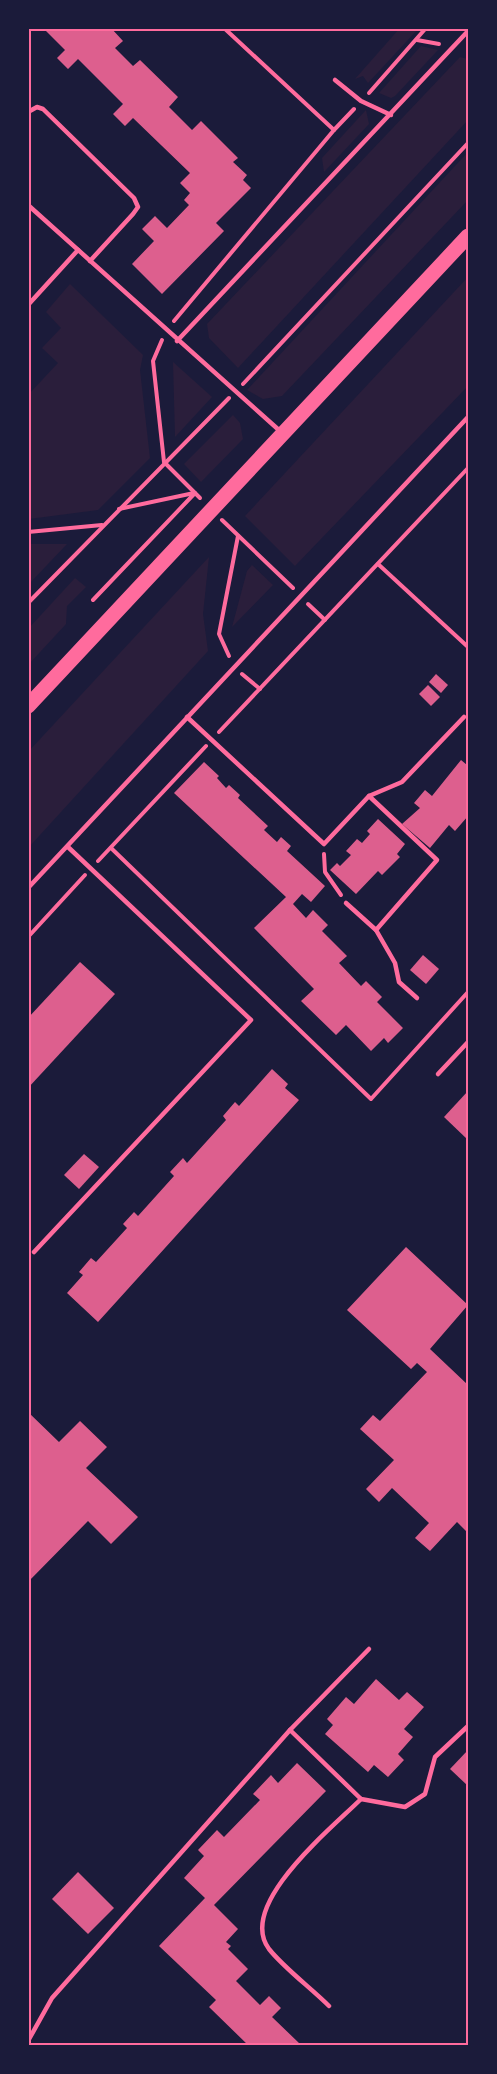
<svg xmlns="http://www.w3.org/2000/svg" width="497" height="2074" viewBox="0 0 497 2074" font-family="'Golos Text',sans-serif">
	<rect width="100%" height="100%" fill="#1b1b3a"/>
	<g fill="#2a1e3b">
		<path d="M 400,28 L 418,29 L 368,83 L 363,76 L 355,79 Z"/>
		<path d="M 421,46 L 438,50 L 395,96 L 391,98 L 379,93 Z"/>
		<path d="M 460,57 L 468,59 L 468,120 L 238,368 L 209,338 L 207,324 Z"/>
		<path d="M 366,110 L 369,124 L 324,172 L 322,158 Z"/>
		<path d="M 468,152 L 468,200 L 282,396 L 263,399 L 247,390 Z"/>
		<path d="M 468,277 L 468,386 L 295,566 L 245,516 Z"/>
		<path d="M 70,284 L 143,355 L 140,370 L 150,458 L 98,510 L 29,519 L 29,394 L 58,363 L 42,348 L 61,328 L 46,312 Z"/>
		<path d="M 173,362 L 212,397 L 175,437 Z"/>
		<path d="M 233,415 L 240,423 L 243,439 L 201,482 L 184,464 Z"/>
		<path d="M 29,544 L 67,544 L 29,584 L 28,544 Z"/>
		<path d="M 209,557 L 203,614 L 208,651 L 29,847 L 29,751 Z"/>
		<path d="M 252,565 L 273,585 L 232,627 L 247,571 Z"/>
		<path d="M 75,578 L 86,587 L 67,606 L 66,624 L 29,664 L 29,628 Z"/>
	</g>
	<g fill="#dd5f8e">
		<path d="M 43,28 L 111,28 L 123,41 L 115,48 L 133,66 L 140,60 L 178,97 L 169,107 L 192,130 L 201,121 L 238,158 L 233,162 L 247,175 L 243,180 L 251,188 L 216,223 L 224,231 L 162,294 L 132,264 L 154,241 L 142,229 L 155,216 L 167,228 L 189,205 L 184,200 L 190,193 L 180,183 L 190,173 L 133,118 L 125,126 L 113,114 L 123,104 L 78,59 L 68,69 L 57,58 L 65,50 Z"/>
		<path d="M 436,674 L 448,685 L 441,693 L 429,682 Z"/>
		<path d="M 428,685 L 440,697 L 431,706 L 419,694 Z"/>
		<path d="M 461,760 L 467,765 L 468,763 L 468,816 L 455,831 L 449,825 L 430,848 L 402,824 L 420,808 L 414,803 L 425,790 L 432,796 Z"/>
		<path d="M 204,762 L 219,776 L 217,778 L 226,788 L 229,785 L 240,795 L 238,798 L 268,826 L 264,830 L 277,842 L 281,837 L 291,846 L 287,851 L 325,886 L 311,902 L 302,894 L 293,904 L 306,918 L 313,910 L 328,925 L 322,931 L 347,956 L 339,963 L 361,986 L 366,981 L 382,997 L 377,1002 L 403,1028 L 388,1043 L 384,1038 L 371,1051 L 346,1025 L 336,1035 L 301,1001 L 314,989 L 254,928 L 286,897 L 174,793 Z"/>
		<path d="M 378,819 L 405,844 L 397,854 L 400,857 L 382,875 L 378,871 L 356,894 L 330,870 L 337,863 L 340,866 L 351,855 L 346,851 L 357,839 L 362,843 L 370,834 L 367,831 Z"/>
		<path d="M 423,955 L 439,969 L 426,984 L 410,970 Z"/>
		<path d="M 80,962 L 115,994 L 28,1088 L 28,1018 Z"/>
		<path d="M 272,1069 L 288,1084 L 285,1088 L 299,1100 L 98,1322 L 67,1293 L 83,1275 L 79,1272 L 91,1258 L 96,1262 L 127,1228 L 123,1224 L 134,1212 L 138,1216 L 174,1176 L 170,1172 L 183,1158 L 187,1163 L 226,1120 L 223,1116 L 235,1102 L 239,1106 Z"/>
		<path d="M 468,1091 L 468,1140 L 444,1117 Z"/>
		<path d="M 84,1154 L 99,1167 L 79,1189 L 64,1175 Z"/>
		<path d="M 406,1247 L 468,1305 L 430,1349 L 468,1385 L 468,1533 L 457,1522 L 430,1551 L 415,1538 L 429,1523 L 392,1488 L 379,1502 L 366,1489 L 394,1460 L 360,1429 L 373,1415 L 380,1421 L 427,1372 L 417,1363 L 411,1369 L 347,1310 Z"/>
		<path d="M 28,1412 L 59,1442 L 80,1421 L 107,1447 L 86,1468 L 138,1517 L 111,1544 L 88,1521 L 28,1582 Z"/>
		<path d="M 376,1679 L 399,1700 L 407,1692 L 424,1707 L 404,1729 L 413,1737 L 398,1754 L 404,1760 L 388,1777 L 374,1765 L 368,1772 L 325,1734 L 333,1725 L 327,1719 L 346,1697 L 354,1704 Z"/>
		<path d="M 468,1750 L 468,1786 L 450,1769 Z"/>
		<path d="M 297,1763 L 326,1791 L 214,1905 L 238,1929 L 226,1942 L 231,1946 L 228,1949 L 248,1969 L 236,1981 L 260,2005 L 269,1996 L 281,2008 L 272,2017 L 299,2043 L 297,2046 L 249,2046 L 209,2007 L 216,2000 L 159,1946 L 205,1898 L 184,1878 L 204,1856 L 198,1850 L 217,1830 L 224,1837 L 260,1800 L 253,1794 L 271,1775 L 278,1783 Z"/>
		<path d="M 78,1872 L 114,1908 L 88,1934 L 52,1899 Z"/>
	</g>
	<g fill="none" stroke-linecap="round" stroke-linejoin="round">
		<g stroke="#ff6b9d" stroke-width="4">
			<path d="M 224,28 L 334,130 L 354,109"/>
			<path d="M 417,40 L 439,44"/>
			<path d="M 369,93 L 426,28"/>
			<path d="M 174,321 L 334,130"/>
			<path d="M 162,340 L 153,361 L 164,462 L 200,498"/>
			<path d="M 243,384 L 468,143"/>
			<path d="M 119,509 L 194,493"/>
			<path d="M 222,520 L 293,588"/>
			<path d="M 28,532 L 102,525"/>
			<path d="M 378,564 L 468,647"/>
			<path d="M 93,600 L 195,493"/>
			<path d="M 28,603 L 229,398"/>
			<path d="M 308,604 L 325,620"/>
			<path d="M 229,656 L 219,634 L 238,536"/>
			<path d="M 242,674 L 260,689"/>
			<path d="M 219,732 L 468,468"/>
			<path d="M 111,848 L 371,1099 L 468,992"/>
			<path d="M 324,854 L 325,872 L 341,895"/>
			<path d="M 98,861 L 206,746"/>
			<path d="M 28,937 L 85,875"/>
		</g>
		<g stroke="#ff6b9d" stroke-width="4.5">
			<path d="M 335,80 L 361,101 L 391,115"/>
			<path d="M 28,112 L 37,107 L 43,109 L 134,198 L 138,207 L 133,214 L 90,261"/>
			<path d="M 28,205 L 280,431"/>
			<path d="M 28,305 L 78,250"/>
			<path d="M 177,341 L 468,31"/>
			<path d="M 187,717 L 324,844 L 369,796 L 402,782 L 464,717"/>
			<path d="M 369,796 L 437,860 L 376,930"/>
			<path d="M 28,888 L 468,417"/>
			<path d="M 346,903 L 376,930 L 395,963 L 399,982 L 417,998"/>
			<path d="M 438,1074 L 468,1042"/>
			<path d="M 34,1252 L 251,1020 L 68,847"/>
			<path d="M 290,1730 L 369,1649"/>
			<path d="M 329,2006 C 311,1988 284,1968 269,1949 C 236,1905 332,1828 361,1799"/>
			<path d="M 28,2041 L 52,1998 L 290,1730 L 361,1799 L 405,1807 L 425,1794 L 435,1757 L 468,1726"/>
		</g>
		<path stroke="#ff6b9d" stroke-width="15" d="M 28,706 L 468,236"/>
	</g>
	<rect width="497" height="2074" fill="none" stroke="#1b1b3a" stroke-width="60"/>
	<rect x="30" y="30" width="437" height="2014" fill="none" stroke="#ff6b9d" stroke-width="2"/>
</svg>
